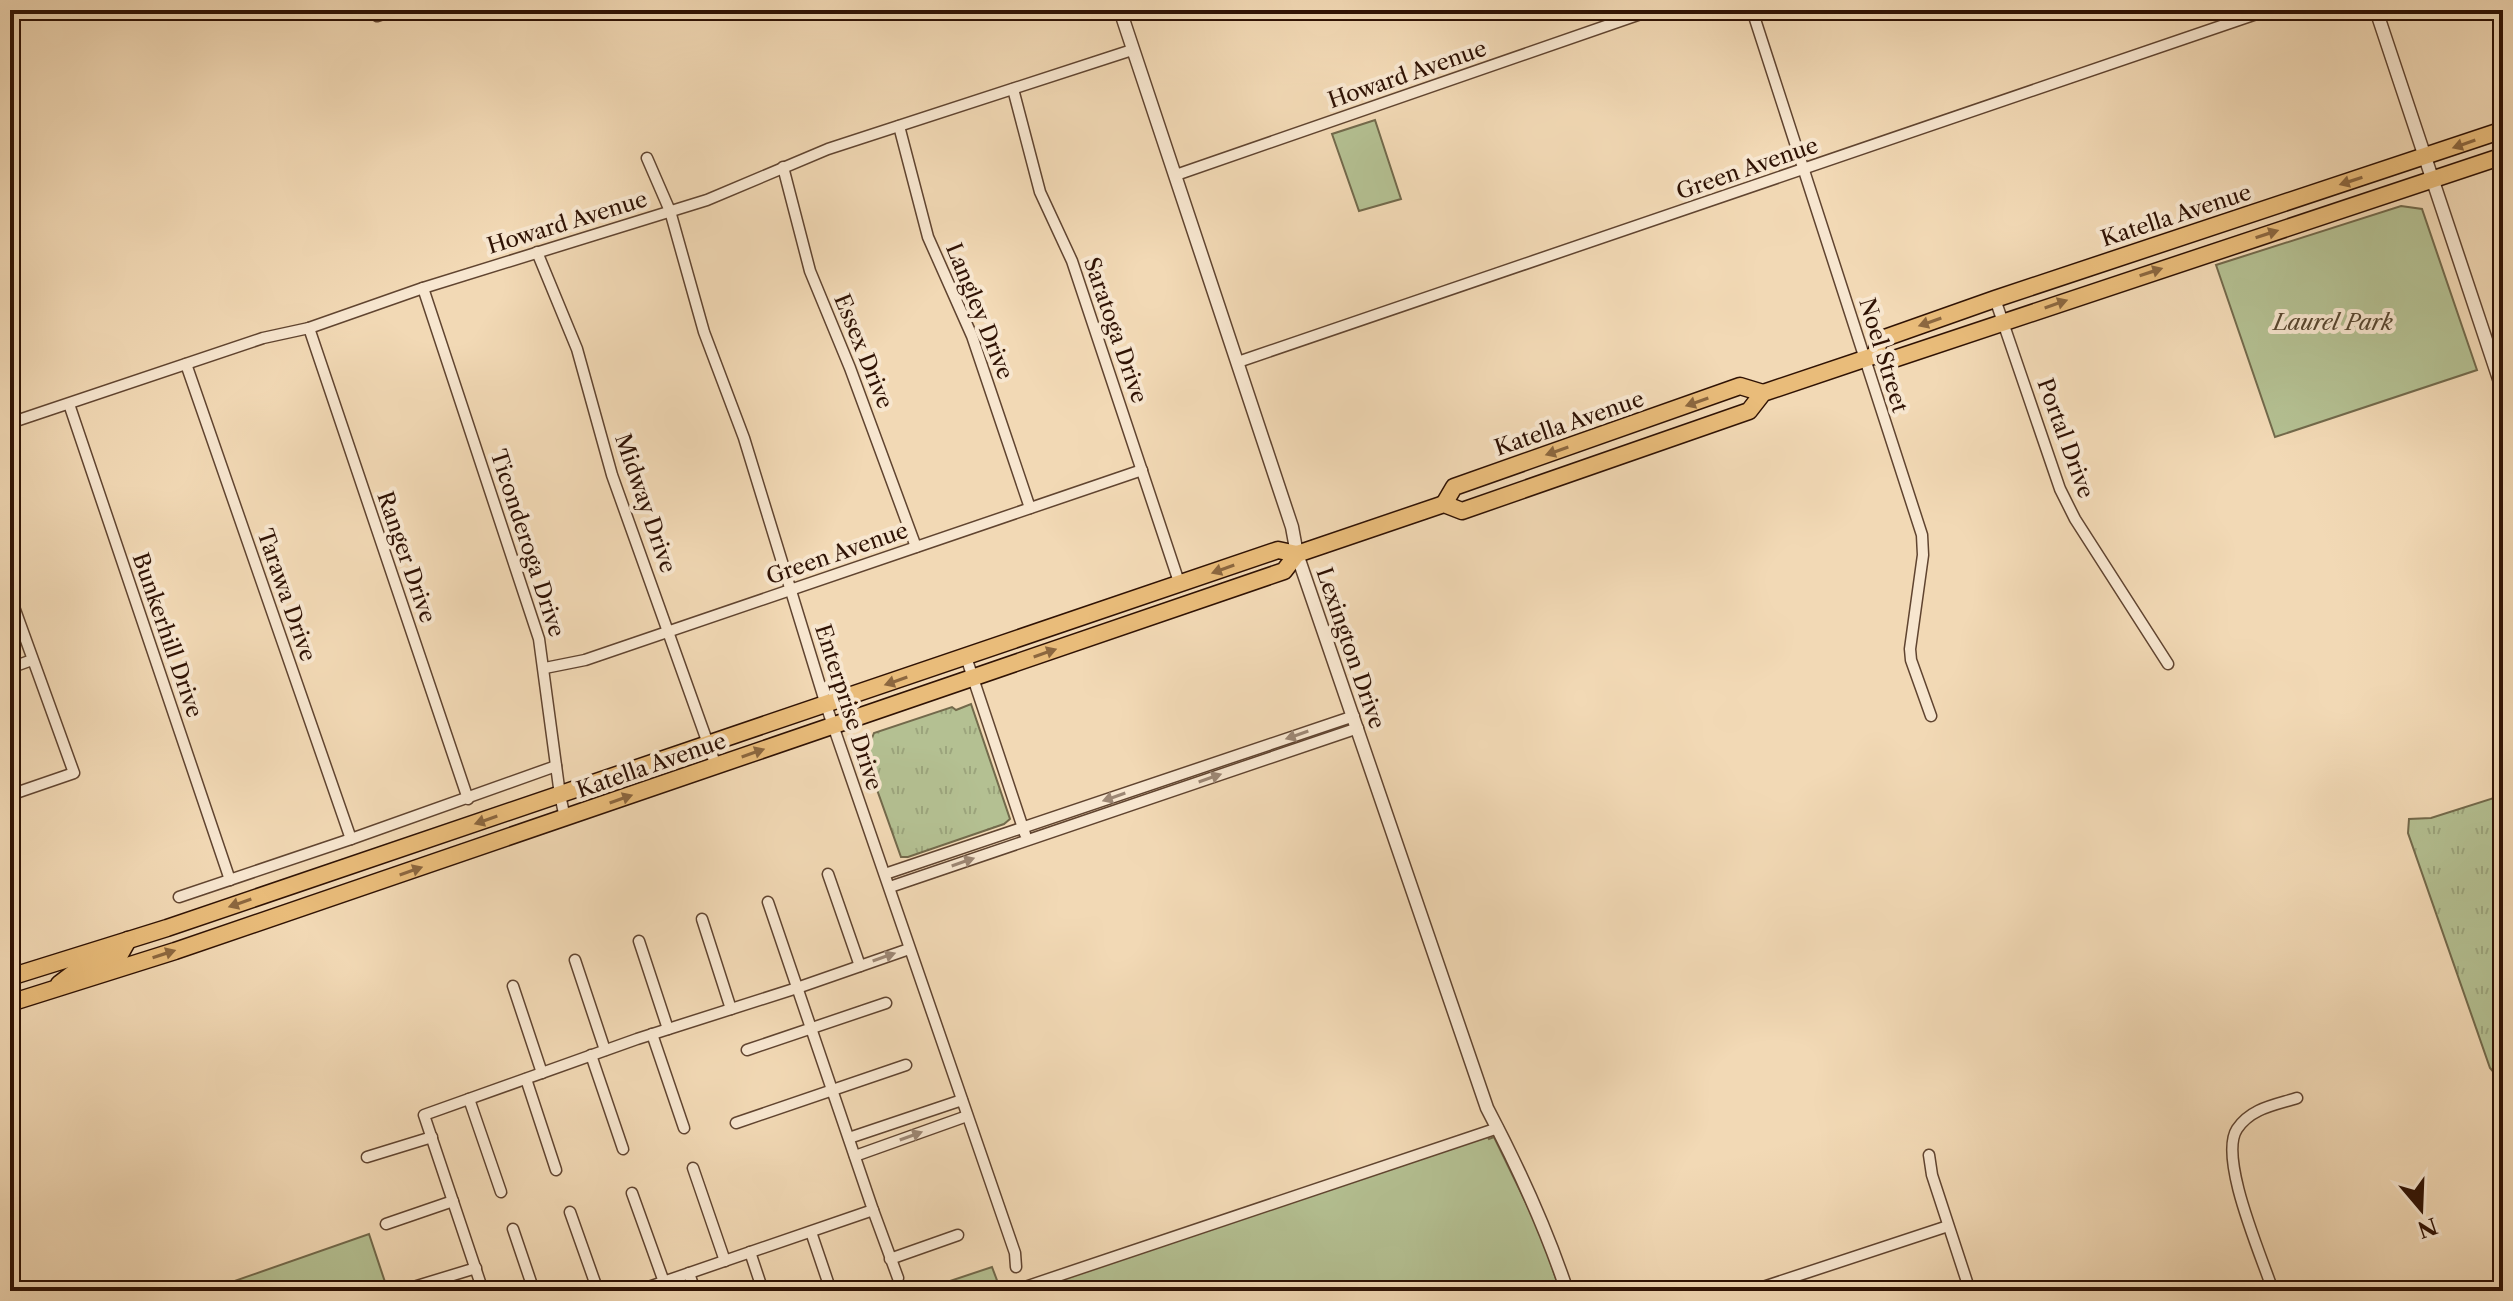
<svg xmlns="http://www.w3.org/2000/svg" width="2513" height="1301" viewBox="0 0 2513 1301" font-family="'Libre Caslon Text',serif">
	<defs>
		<pattern id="grass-tufts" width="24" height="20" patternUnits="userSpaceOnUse" patternTransform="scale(2)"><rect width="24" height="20" fill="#b4c092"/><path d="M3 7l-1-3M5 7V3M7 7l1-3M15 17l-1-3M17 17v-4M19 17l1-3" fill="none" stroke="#9ba47c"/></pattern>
	</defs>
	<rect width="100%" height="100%" fill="#f2d9b5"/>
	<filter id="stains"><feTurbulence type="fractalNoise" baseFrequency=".0025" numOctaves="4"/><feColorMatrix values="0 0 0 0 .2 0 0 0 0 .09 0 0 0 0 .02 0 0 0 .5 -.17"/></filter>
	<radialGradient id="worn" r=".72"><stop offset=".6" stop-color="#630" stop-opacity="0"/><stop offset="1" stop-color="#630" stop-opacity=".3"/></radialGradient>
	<g fill="url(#grass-tufts)" stroke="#72694b" stroke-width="2">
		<path d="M 971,704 L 1010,819 L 1004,824 L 908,857 L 901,857 L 860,742 L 872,738 L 874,733 L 952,707 L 956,710 Z"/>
		<path d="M 2503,795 L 2503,1073 L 2496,1075 L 2490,1068 L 2408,833 L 2409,819 L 2431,818 Z"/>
	</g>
	<g fill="#b4c092" stroke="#72694b" stroke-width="2">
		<path d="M 1375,120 L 1401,199 L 1359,211 L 1332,134 Z"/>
		<path d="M 2401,206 L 2422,209 L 2477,370 L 2275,437 L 2216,265 Z"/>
		<path d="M 1484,1128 L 1489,1139 L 1494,1137 L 1541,1234 L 1560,1291 L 1003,1291 Z"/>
		<path d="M 369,1234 L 388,1291 L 206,1291 Z"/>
		<path d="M 992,1267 L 1001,1291 L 920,1291 Z"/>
	</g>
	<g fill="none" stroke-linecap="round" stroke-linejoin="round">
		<defs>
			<g id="minor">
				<path d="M 374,10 L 377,16 L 395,10"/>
				<path d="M 1752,10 L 1922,535 L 1923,555 L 1910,649 L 1911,660 L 1931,716"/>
				<path d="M 1013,89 L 1040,192 L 1072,261 L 1180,585"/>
				<path d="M 899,126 L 928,237 L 972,336 L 1030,508"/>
				<path d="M 647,158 L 670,211 L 704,332 L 744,438 L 826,705 L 1015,1253 L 1016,1267"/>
				<path d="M 783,167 L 810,271 L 850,368 L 916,547"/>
				<path d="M 1176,175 L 1652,10"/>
				<path d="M 537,252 L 577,349 L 612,475 L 716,766"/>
				<path d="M 423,288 L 539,639 L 560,795 L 565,818"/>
				<path d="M 1995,299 L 2060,489 L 2075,519 L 2168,664"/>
				<path d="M 309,328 L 468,799"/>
				<path d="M 1238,362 L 2268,10"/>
				<path d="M 186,364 L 351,839"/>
				<path d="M 69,404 L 230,880"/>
				<path d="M 10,423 L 263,338 L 309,328 L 423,288 L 707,200 L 828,149 L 1132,50"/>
				<path d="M 10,596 L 74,773 L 10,795"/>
				<path d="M 966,657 L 1025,834"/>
				<path d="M 10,668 L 32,660"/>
				<path d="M 545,668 L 585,660 L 1142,470"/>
				<path d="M 828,874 L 860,966"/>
				<path d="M 885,874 L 1354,716"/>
				<path d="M 890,887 L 1358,728"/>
				<path d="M 179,897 L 351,839 L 556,766"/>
				<path d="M 702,919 L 731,1009"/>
				<path d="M 639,941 L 668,1029"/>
				<path d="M 575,960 L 605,1050"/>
				<path d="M 513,986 L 542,1073"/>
				<path d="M 652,1034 L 684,1128"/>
				<path d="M 747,1050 L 886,1003"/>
				<path d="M 591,1055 L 623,1149"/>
				<path d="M 526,1079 L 556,1170"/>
				<path d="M 469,1099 L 501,1192"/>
				<path d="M 736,1123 L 906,1065"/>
				<path d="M 849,1138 L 962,1100"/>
				<path d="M 1929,1155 L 1932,1175 L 1970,1291"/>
				<path d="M 855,1156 L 967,1116"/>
				<path d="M 367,1157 L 432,1137"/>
				<path d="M 693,1168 L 725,1261"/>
				<path d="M 632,1193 L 664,1282"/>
				<path d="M 873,1210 L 898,1278"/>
				<path d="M 570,1212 L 598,1291"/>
				<path d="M 386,1224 L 453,1201"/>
				<path d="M 513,1229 L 534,1291"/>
				<path d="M 811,1232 L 831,1291"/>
				<path d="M 750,1252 L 763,1291"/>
				<path d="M 890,1259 L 958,1235"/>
				<path d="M 689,1273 L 695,1291"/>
				<path d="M 407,1289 L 476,1268"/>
				<path d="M 483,1291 L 424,1115 L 637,1039 L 797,988 L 909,949"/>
				<path d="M 637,1291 L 873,1210 L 768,902"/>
				<path d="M 1013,1291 L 1498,1128"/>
				<path d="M 1751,1291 L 1948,1226"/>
				<path d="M 2273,1291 C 2262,1257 2218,1158 2237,1129 C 2251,1108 2275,1105 2297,1098"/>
			</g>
			<g id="tertiary">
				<path d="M 1120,10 L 1292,527 L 1297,554 L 1487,1108 C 1518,1167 1546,1228 1567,1291"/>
				<path d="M 2376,10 L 2503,391"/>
			</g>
			<g id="primary">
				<path d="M 1876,355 L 1879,340 L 1995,299 L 2503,130"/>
				<path d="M 1444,504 L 1454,487 L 1740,386 L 1763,393"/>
				<path d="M 10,977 L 167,928 L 1278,550 L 1297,554 L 1444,504 L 1462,511 L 1749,411 L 1763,393 L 1876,355 L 1888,361 L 2503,156"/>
				<path d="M 59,984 L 80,968 L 119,956 L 128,940"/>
				<path d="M 10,1003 L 175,951 L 1284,571 L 1297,554"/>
			</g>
		</defs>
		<use href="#minor" stroke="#604430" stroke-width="13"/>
		<use href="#tertiary" stroke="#604430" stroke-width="15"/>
		<use href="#primary" stroke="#2f1204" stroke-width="19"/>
		<use href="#minor" stroke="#f7e6cf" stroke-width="10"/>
		<use href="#tertiary" stroke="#f7e6cf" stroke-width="12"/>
		<use href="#primary" stroke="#e9bc7a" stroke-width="16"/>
	</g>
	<defs><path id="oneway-solid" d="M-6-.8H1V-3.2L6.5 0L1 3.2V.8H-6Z" transform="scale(2)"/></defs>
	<g fill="#8c673f">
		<use href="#oneway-solid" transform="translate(2464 144) rotate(161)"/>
		<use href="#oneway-solid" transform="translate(2351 181) rotate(162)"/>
		<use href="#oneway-solid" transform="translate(2267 234) rotate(-18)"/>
		<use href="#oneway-solid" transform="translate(2151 272) rotate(-18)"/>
		<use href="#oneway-solid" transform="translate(2056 304) rotate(-19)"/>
		<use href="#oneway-solid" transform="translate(1930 322) rotate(161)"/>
		<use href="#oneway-solid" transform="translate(1697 402) rotate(161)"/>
		<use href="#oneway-solid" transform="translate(1557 451) rotate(161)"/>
		<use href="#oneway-solid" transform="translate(1223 569) rotate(160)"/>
		<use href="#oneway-solid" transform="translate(1045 653) rotate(-19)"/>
		<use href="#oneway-solid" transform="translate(896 681) rotate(161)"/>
		<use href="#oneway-solid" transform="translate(753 753) rotate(-19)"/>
		<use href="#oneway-solid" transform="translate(621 799) rotate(-19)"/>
		<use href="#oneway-solid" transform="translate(486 820) rotate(161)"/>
		<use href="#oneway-solid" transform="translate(411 871) rotate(-19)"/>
		<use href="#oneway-solid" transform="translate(240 903) rotate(161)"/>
		<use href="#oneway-solid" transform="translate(164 954) rotate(-18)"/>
	</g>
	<g fill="#9d8774">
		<use href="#oneway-solid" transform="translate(1297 735) rotate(161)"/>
		<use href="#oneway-solid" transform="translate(1210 778) rotate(-19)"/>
		<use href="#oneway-solid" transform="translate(1114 797) rotate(161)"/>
		<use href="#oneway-solid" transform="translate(963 862) rotate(-19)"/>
		<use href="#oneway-solid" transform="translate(884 957) rotate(-19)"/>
		<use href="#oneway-solid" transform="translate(911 1136) rotate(-20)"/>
	</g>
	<g text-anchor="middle" stroke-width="8" stroke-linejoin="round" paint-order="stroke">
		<g font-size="22" fill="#2f1204" stroke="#f7e6cf">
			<text transform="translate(1407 74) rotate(-19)" y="8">Howard Avenue</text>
			<text transform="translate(1747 168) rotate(-19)" y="8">Green Avenue</text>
			<text transform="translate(2176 215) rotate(-18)" y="8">Katella Avenue</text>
			<text transform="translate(567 222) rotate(-17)" y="8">Howard Avenue</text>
			<text transform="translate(980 311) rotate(68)" y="8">Langley Drive</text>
			<text transform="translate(1116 330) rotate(71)" y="8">Saratoga Drive</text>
			<text transform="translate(864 351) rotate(68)" y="8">Essex Drive</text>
			<text transform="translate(1884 355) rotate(73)" y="8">Noel Street</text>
			<text transform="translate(1569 423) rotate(-19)" y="8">Katella Avenue</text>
			<text transform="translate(2066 438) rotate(70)" y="8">Portal Drive</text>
			<text transform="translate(646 503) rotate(71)" y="8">Midway Drive</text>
			<text transform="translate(528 543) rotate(72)" y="8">Ticonderoga Drive</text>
			<text transform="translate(837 553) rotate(-19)" y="8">Green Avenue</text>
			<text transform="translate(407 557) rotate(71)" y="8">Ranger Drive</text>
			<text transform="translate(287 595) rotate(71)" y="8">Tarawa Drive</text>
			<text transform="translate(168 635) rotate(71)" y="8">Bunkerhill Drive</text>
			<text transform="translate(1351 648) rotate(71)" y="8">Lexington Drive</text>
			<text transform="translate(849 707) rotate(72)" y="8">Enterprise Drive</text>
			<text transform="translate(651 765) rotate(-19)" y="8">Katella Avenue</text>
		</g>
		<g font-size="22" font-style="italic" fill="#57462f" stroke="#f7e6cf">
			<text x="2333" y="330">Laurel Park</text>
		</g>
	</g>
	<rect width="2513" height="1301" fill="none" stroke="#f2d9b5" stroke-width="40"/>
	<rect x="12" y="12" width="2489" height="1277" fill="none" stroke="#2f1204" stroke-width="4"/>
	<rect x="20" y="20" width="2473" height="1261" fill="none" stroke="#2f1204" stroke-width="2"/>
	<g transform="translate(2421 1209) rotate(161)" stroke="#f7e6cf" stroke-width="6" paint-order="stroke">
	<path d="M0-6L14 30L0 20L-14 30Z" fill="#2f1204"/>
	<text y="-12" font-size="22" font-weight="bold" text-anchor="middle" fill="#2f1204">N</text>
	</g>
	<rect width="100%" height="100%" filter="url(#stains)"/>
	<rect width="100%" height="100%" fill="url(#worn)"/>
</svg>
